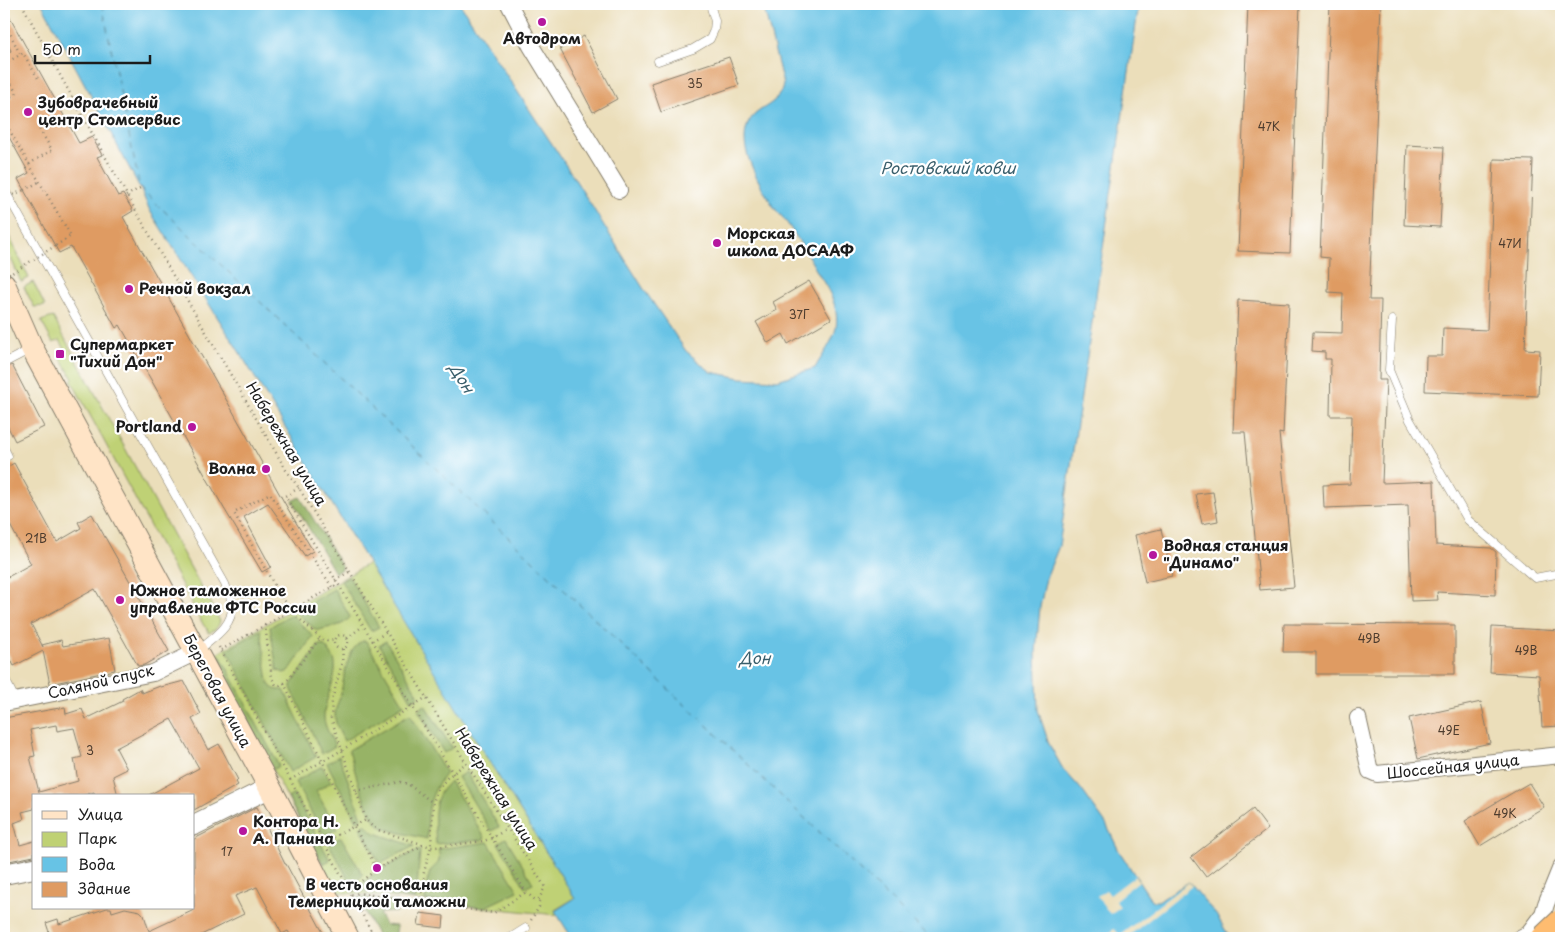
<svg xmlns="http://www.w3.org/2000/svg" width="1565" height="942" viewBox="0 0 1565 942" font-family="'Playpen Sans',sans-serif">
	<rect width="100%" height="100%" fill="#fff"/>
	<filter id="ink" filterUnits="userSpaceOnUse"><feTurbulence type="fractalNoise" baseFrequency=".02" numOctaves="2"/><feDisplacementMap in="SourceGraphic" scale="10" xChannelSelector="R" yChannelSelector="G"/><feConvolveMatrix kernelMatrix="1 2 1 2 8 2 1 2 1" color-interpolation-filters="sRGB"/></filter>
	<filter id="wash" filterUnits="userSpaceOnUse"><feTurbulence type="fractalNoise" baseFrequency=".0096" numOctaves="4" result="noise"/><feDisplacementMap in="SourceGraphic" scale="20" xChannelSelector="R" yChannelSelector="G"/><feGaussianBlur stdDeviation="1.12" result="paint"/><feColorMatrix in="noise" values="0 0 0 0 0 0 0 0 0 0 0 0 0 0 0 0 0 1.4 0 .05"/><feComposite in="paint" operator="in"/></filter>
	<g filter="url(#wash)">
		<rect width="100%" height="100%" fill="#ebdeba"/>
		<g fill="#bfd174" stroke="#6e7648">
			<path d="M 4,212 L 9,222 L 4,225 L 29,278 L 21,282 L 4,242 Z"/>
			<path d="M 33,282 L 45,306 L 34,307 L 24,287 Z"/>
			<path d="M 53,317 L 220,621 C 218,628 215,630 209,633 L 207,629 L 204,626 L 71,380 L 73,379 L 60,357 L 67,353 L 60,340 L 53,343 L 41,321 Z"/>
			<path d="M 369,563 L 482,750 L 575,898 L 555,910 L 557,915 L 337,892 L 213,656 Z"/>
		</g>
		<g fill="#97b366" stroke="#5a6841">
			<path d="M 300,497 L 343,568 L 335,573 L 293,501 Z"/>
			<path d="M 349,577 L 379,627 L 371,631 L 341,581 Z"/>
			<path d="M 334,589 L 350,617 C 343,628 328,626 317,631 L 295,611 Z"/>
			<path d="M 291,614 L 313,636 L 289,671 L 284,673 L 277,670 L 270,627 Z"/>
			<path d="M 261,630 L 268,682 C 272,690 276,690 284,690 L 316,757 L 290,772 L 227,650 Z"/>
			<path d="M 363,641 L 366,641 L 404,705 L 344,741 C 340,733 335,725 335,715 C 335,709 338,703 340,697 C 344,681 346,648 363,641 Z"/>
			<path d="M 386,641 L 419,696 L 412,701 L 379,645 Z"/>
			<path d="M 319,645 L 325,646 C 329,651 334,657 335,663 C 337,681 324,698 324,717 C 324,726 331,737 335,746 L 322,754 L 291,688 L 291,685 Z"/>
			<path d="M 220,655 L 279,766 L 272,770 L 213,658 Z"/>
			<path d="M 425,705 L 452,748 L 444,753 L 418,710 Z"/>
			<path d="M 410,714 L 446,773 C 427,798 428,809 427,839 C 413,835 395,833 382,827 C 366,819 354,767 349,750 Z"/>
			<path d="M 339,756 L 362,818 L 357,821 L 327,763 Z"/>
			<path d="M 322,766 L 331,782 L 316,791 L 337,829 L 324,836 L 295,782 Z"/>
			<path d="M 466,772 L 499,827 L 491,831 L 458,777 Z"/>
			<path d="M 450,781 L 485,838 L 482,840 L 436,844 C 435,828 432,808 440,793 C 442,789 447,785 450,781 Z"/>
			<path d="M 294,794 L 330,860 L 323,864 L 288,798 Z"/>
			<path d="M 365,824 L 375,833 L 414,846 L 380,864 L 360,827 Z"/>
			<path d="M 341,837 L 363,875 L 352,886 L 329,844 Z"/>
			<path d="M 506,838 L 533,883 L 525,887 L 498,843 Z"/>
			<path d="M 488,842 L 518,891 L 483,908 L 425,900 C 426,892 426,883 429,875 C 432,863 443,868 438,849 Z"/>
			<path d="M 417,850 L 420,851 L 416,899 L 354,890 L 377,872 Z"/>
			<path d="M 361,897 L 398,902 L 398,912 L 379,913 L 385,925 L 397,926 L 395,938 L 379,938 L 357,898 Z"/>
		</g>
		<path fill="#67c3e5" stroke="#427080" d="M 42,4 L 460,4 L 571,173 L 645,291 L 686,351 L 711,372 L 741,378 L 777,380 L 815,368 C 822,355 833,342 836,328 C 839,307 830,292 819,275 C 809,257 799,240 787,223 C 783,217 777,212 773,206 C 763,190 745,159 745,140 C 745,103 778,113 783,84 L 763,4 L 1139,4 L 1059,546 L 1046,578 L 1040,607 L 1036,652 L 1038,710 L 1049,744 L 1063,769 L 1081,789 L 1106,824 L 1119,851 L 1152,901 L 1158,901 L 1189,882 L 1217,916 L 1230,938 L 572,938 L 555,911 L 575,898 L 482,750 L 240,353 L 150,211 L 140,188 Z"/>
		<g fill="#ebdeba">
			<path d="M 1135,876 L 1139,881 L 1115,900 L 1120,907 L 1110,914 L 1097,896 L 1106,890 L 1110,895 Z"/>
			<path d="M 1189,882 L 1192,886 L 1126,938 L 1103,938 L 1114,929 L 1120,935 Z"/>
		</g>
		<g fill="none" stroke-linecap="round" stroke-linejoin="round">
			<path stroke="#3a5f6c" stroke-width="1" stroke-dasharray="6 5" stroke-linecap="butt" d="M 102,4 L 140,188 L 931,938"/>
		</g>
		<g id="blocks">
			<g fill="#df9b62" fill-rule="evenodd">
				<path d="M 1248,4 L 1300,4 L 1290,253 L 1238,251 Z"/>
				<path d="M 1330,4 L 1381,4 L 1369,300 L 1381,300 L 1379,380 L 1386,380 L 1382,483 L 1434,481 L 1436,545 L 1491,548 L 1496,552 L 1495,595 L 1437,592 L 1438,600 L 1411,601 L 1408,505 L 1324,508 L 1323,485 L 1350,484 L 1352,416 L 1330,416 L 1331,359 L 1325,359 L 1325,352 L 1312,351 L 1313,332 L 1342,333 L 1343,293 L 1328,292 L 1329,258 L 1320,257 Z"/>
				<path d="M 4,7 L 79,143 L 92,137 L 102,155 L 97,157 L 118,196 L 123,194 L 133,211 L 123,217 L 288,509 L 313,551 L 305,556 L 268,503 L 244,517 L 271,567 L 262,572 L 222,505 L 120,325 L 116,328 L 71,247 L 59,253 L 24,190 L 18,179 L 29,173 L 4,128 L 4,102 L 12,97 L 4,82 L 4,55 L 11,51 L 4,36 Z"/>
				<path d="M 584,36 L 617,99 L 593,112 L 560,49 Z"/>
				<path d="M 729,57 L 739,85 L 661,112 L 651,83 Z"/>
				<path d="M 1407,145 L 1444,147 L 1440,227 L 1404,225 Z"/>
				<path d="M 1494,159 L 1533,160 L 1525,349 L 1540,350 L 1538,396 L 1425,391 L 1426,356 L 1442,356 L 1443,328 L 1487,330 Z"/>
				<path d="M 809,281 L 831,319 L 788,344 L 783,334 L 768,343 L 756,322 L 777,310 L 773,302 Z"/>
				<path d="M 1238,300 L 1289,303 L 1283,434 L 1279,433 L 1294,587 L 1260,590 L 1245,432 L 1233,432 Z"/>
				<path d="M 12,365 L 44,427 L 15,441 L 8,427 L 4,429 L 4,369 Z"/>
				<path d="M 14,463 L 57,542 L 81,528 L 78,522 L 92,514 L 169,651 L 144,665 L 138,666 L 95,589 L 31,624 L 43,647 L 42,645 L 61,640 L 63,646 L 109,638 L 115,670 L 50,684 L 43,651 L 14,666 L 4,647 L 4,579 L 31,564 L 4,514 L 4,469 Z"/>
				<path d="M 1213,492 L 1218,521 L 1202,524 L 1196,494 Z"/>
				<path d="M 1161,529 L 1172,576 L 1145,582 L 1135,535 Z"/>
				<path d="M 1284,624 L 1455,625 L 1455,674 L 1316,674 L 1316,652 L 1283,652 Z"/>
				<path d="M 1492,627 L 1561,631 L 1561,726 L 1542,727 L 1539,675 L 1490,672 Z"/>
				<path d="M 184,681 L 201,714 L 192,719 L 208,750 L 219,744 L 238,780 L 236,782 L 238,785 L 194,810 L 194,796 L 147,796 L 199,768 L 171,719 L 116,748 L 127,769 L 113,776 L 118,796 L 95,796 L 94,792 L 82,796 L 34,796 L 34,809 L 22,812 L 24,819 L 14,823 L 20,845 L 34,841 L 34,856 L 4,862 L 4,718 L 65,707 L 66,714 L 82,709 L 86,719 L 123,701 L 122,699 L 140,689 L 142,693 L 160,686 L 161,687 ZM 56,725 L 57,731 L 74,728 L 82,757 L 74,759 L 78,781 L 39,792 L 30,757 L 35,756 L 30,730 Z"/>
				<path d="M 1481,702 L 1490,743 L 1418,759 L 1409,718 Z"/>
				<path d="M 1529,783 L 1544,807 L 1480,846 L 1465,821 Z"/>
				<path d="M 257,807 L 285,864 L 286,864 L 326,938 L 292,938 L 288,931 L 282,934 L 257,887 L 235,896 L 244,914 L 195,938 L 51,938 L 46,923 L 58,919 L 59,924 L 107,908 L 111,908 L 112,912 L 125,908 L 140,911 L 144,915 L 149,931 L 194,910 L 194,839 Z"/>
				<path d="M 1253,809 L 1268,829 L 1206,877 L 1191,857 Z"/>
				<path d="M 420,913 L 444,916 L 443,928 L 418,925 Z"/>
			</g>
		</g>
	</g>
	<g filter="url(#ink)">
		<use href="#blocks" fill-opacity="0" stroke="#847d6b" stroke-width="1"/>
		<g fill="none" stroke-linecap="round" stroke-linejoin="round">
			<defs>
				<g id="service">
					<path d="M 658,61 L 693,49 L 710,39 L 714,30 L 715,21 L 710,4"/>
					<path d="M 4,189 L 225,584 C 227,590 231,597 232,604 C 234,626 213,638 198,651"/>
					<path d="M 1392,320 L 1389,370 L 1410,420 L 1468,520 L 1535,578 L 1561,573"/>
					<path d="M 4,363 L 31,349"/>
					<path d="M 4,448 L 8,456"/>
					<path d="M 4,677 L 16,701"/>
					<path d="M 510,938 L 526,928"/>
				</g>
				<g id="minor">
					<path d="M 509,4 L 531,46 L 619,190"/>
					<path d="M 4,703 L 153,673 L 196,652"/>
					<path d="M 1358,718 L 1370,771 L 1377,774 L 1561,755"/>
					<path d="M 1520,938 L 1528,934 L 1543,914 L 1546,904 L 1561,867"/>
				</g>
				<g id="tertiary">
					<path d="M 194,825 L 269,788"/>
					<path d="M 4,874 L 34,868"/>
				</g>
				<path id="secondary" d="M 4,284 L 32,348 L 277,801 L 348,938"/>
			</defs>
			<use href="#service" stroke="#847d6b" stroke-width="9"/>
			<use href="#minor" stroke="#847d6b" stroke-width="18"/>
			<use href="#tertiary" stroke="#847d6b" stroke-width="22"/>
			<use href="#secondary" stroke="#847d6b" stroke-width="24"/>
			<g stroke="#847d6b" stroke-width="2.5" stroke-dasharray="1 4" stroke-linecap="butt">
				<path d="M 22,4 C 105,162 197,316 286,470 L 299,488 L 466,763 L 545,887 L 539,899 L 535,900 L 526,892 L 492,838 L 285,496 L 299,488"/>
				<path d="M 4,21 L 20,54"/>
				<path d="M 4,64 L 23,53 L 39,80"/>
				<path d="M 4,71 L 17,94"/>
				<path d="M 4,121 L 71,236 L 55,246"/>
				<path d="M 29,164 L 52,150 L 38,127"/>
				<path d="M 24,190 L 39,182"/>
				<path d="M 126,196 L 140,188"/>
				<path d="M 335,580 L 349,572"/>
				<path d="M 292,609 L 281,597 L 234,513 L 270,493 L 332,587"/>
				<path d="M 290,610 L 320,638"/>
				<path d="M 265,625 L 272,678 L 276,685 L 280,685 L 286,682 L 320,638 L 327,641 L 334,639"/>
				<circle cx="341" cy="642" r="7"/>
				<path d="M 347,638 L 363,626"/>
				<path d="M 372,641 L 387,632"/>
				<path d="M 219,647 L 375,938"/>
				<path d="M 343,649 L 342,663 L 332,700 L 331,718 L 366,820 L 373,827 L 378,830 L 431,847 L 436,847 L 484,841 L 492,838 L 507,829"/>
				<path d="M 221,650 L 338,584"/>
				<path d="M 284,683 L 354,826 L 377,869"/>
				<path d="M 290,780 L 342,750 L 427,697"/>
				<path d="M 356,791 L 400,782 L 408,784 L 433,803"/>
				<path d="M 324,842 L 366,820"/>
				<path d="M 350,890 L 377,869 L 423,845"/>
				<path d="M 352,896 L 358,893 L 494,913 L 526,892"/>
				<path d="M 420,903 L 424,872 L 431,847 L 433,803 L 437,791 L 447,778 L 466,763"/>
				<path d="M 531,920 L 539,907 L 539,899"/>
			</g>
			<use href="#service" stroke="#fff" stroke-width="8"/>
			<use href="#minor" stroke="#fff" stroke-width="16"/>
			<use href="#tertiary" stroke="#fff" stroke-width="20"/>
			<use href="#secondary" stroke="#ffe4c6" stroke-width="22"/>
			<defs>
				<path id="primary-bridge" d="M 1544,938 L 1561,922"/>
			</defs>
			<use href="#primary-bridge" stroke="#847d6b" stroke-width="27" stroke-linecap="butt"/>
			<g stroke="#847d6b" stroke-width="2.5" stroke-dasharray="1 4" stroke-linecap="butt">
				<path d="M 4,199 L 24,190"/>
				<path d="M 4,278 L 55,246"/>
			</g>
			<use href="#primary-bridge" stroke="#febc70" stroke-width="25"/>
		</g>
	</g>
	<g fill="#b5179e" stroke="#fff" stroke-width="2">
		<circle cx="542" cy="22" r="5"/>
		<circle cx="28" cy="112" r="5"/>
		<circle cx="717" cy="243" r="5"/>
		<circle cx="129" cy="289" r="5"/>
		<rect x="55" y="349" width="10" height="10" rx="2.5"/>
		<circle cx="192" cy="427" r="5"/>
		<circle cx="266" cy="469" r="5"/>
		<circle cx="1153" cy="555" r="5"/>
		<circle cx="120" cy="600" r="5"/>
		<circle cx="243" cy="831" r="5"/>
		<circle cx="377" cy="868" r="5"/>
	</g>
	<g text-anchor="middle" stroke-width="4.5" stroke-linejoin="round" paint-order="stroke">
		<g font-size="12" fill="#4d3c2e">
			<text x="695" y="88">35</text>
			<text x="1269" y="131">47К</text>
			<text x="1510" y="248">47И</text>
			<text x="799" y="319">37Г</text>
			<text x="36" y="543">21В</text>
			<text x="1369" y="643">49В</text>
			<text x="1526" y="655">49В</text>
			<text x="1449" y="735">49Е</text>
			<text x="90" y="755">3</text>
			<text x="1505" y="818">49К</text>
			<text x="227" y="856">17</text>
		</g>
		<g font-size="15" font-weight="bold" fill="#1c1c1c" stroke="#fff" text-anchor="start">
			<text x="542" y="44" text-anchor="middle">Автодром</text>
			<text x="38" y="108">Зубоврачебный<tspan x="38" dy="17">центр Стомсервис</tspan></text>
			<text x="727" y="239">Морская<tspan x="727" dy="17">школа ДОСААФ</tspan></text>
			<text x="139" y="294">Речной вокзал</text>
			<text x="70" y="350">Супермаркет<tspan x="70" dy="17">"Тихий Дон"</tspan></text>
			<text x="182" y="432" text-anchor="end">Portland</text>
			<text x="256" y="474" text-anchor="end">Волна</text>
			<text x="1163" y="551">Водная станция<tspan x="1163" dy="17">"Динамо"</tspan></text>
			<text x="130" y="596">Южное таможенное<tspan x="130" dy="17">управление ФТС России</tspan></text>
			<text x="253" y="827">Контора Н.<tspan x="253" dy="17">А. Панина</tspan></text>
			<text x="377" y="890" text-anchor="middle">В честь основания<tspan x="377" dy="17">Темерницкой таможни</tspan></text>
		</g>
		<g font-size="15" fill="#1c1c1c" stroke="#fff">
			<text transform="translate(286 444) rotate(59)" y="5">Набережная улица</text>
			<text transform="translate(101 682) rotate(-13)" y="5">Соляной спуск</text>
			<text transform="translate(217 691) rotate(62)" y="5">Береговая улица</text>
			<text transform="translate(1453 767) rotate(-6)" y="5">Шоссейная улица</text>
			<text transform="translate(496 789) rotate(58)" y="5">Набережная улица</text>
		</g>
		<g font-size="16" font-style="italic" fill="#3a5f6c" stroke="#fff">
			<text x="948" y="174">Ростовский ковш</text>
			<text transform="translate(462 378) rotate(58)" y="6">Дон</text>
			<text x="755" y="664">Дон</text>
		</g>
	</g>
	<rect width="1565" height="942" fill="none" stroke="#fff" stroke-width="20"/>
	<rect x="32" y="794" width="162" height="115" fill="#ffffff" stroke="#a4a4a4"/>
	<rect x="42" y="811" width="25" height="8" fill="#ffe4c6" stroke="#a4a4a4"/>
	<text x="78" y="820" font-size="15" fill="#1c1c1c">Улица</text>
	<rect x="42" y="832" width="25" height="15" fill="#bfd174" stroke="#a4a4a4"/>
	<text x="78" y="844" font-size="15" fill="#1c1c1c">Парк</text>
	<rect x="42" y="857" width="25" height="15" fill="#67c3e5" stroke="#a4a4a4"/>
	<text x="78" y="870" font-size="15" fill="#1c1c1c">Вода</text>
	<rect x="42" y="882" width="25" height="15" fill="#df9b62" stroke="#a4a4a4"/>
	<text x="78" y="894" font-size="15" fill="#1c1c1c">Здание</text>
	<path d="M35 55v8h115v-8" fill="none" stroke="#1c1c1c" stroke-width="2.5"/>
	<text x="42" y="55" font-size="15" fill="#1c1c1c" stroke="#ffffff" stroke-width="4" paint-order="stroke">50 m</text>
</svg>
